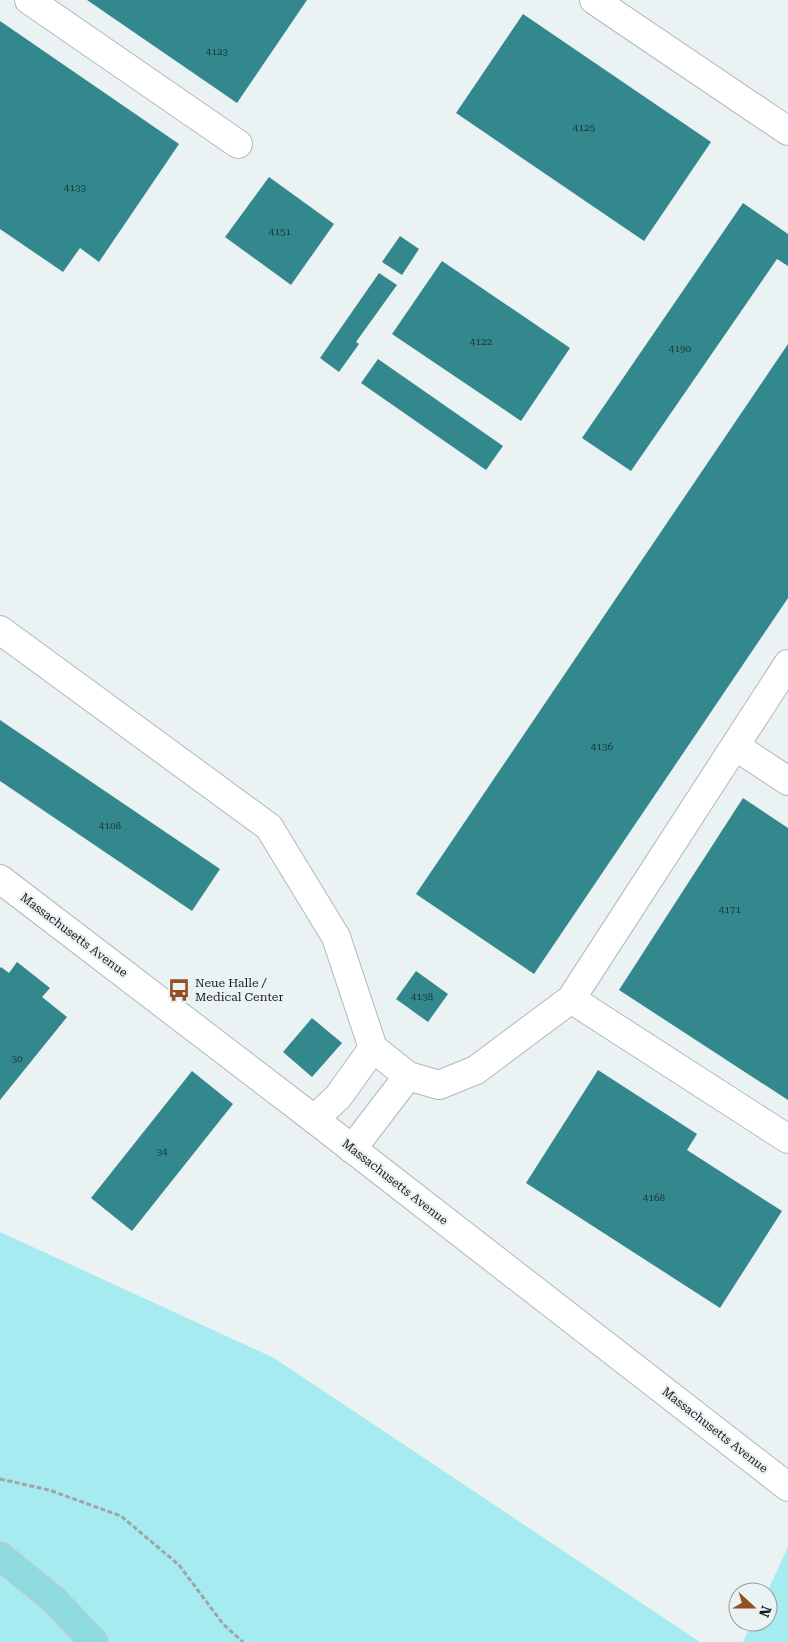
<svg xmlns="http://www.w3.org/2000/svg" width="788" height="1642" viewBox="0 0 788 1642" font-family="'Roboto Serif',serif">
	<rect width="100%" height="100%" fill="#eaf2f3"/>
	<g fill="#a5ebef">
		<path d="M 0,1232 L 274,1358 L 700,1642 L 0,1642 Z"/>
		<path d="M 788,1547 L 788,1642 L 743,1642 L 752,1622 L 768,1622 L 768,1592 L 767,1592 Z"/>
	</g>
	<g fill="#33888d">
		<path d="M 87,0 L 307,0 L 237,103 Z"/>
		<path d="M 523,14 L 711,142 L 644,241 L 456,113 Z"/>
		<path d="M 0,21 L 179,144 L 99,262 L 80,248 L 63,272 L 0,229 Z"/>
		<path d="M 269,177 L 334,224 L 291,285 L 225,237 Z"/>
		<path d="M 743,203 L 788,234 L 788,266 L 777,259 L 631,471 L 582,438 Z"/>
		<path d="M 400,236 L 419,249 L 402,275 L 382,262 Z"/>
		<path d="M 442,261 L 570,348 L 521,421 L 392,334 Z"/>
		<path d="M 379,273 L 397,285 L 356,342 L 359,344 L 339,372 L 320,358 Z"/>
		<path d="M 788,344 L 788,598 L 534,974 L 416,894 Z"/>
		<path d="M 378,359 L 503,446 L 486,470 L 361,383 Z"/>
		<path d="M 0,720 L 220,869 L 192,911 L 0,781 Z"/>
		<path d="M 743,798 L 788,828 L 788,1100 L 619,990 Z"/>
		<path d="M 17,962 L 50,988 L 42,997 L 67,1017 L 0,1100 L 0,968 L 1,967 L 9,973 Z"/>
		<path d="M 416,971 L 448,994 L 428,1022 L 396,999 Z"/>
		<path d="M 312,1018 L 342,1043 L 312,1077 L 283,1052 Z"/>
		<path d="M 598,1070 L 697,1134 L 687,1150 L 782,1211 L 720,1308 L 526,1183 Z"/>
		<path d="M 192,1071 L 233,1104 L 132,1231 L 91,1198 Z"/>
	</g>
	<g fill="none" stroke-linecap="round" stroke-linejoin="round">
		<defs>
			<g id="minor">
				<path d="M 29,0 L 238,144"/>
				<path d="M 594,0 L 788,131"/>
				<path d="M 0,630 L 269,827 L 336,937 L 373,1048 L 408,1076 L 439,1085 L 476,1070 L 571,999 L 788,664"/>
				<path d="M 735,746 L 788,781"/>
				<path d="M 0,879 L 314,1119 L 788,1487"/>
				<path d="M 571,999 L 788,1139"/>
				<path d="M 314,1119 L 338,1097 L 373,1048"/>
				<path d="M 352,1149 L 408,1076"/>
			</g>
			<path id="major" d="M 0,1556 L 53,1599 L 94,1642"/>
		</defs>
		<use href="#minor" stroke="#b1b9b9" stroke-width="30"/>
		<use href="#major" stroke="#cccdcd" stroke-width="30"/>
		<path stroke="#9fa5a5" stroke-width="3" stroke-dasharray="5 2.5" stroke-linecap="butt" d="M 0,1479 L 49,1490 L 121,1516 L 179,1565 L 223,1624 L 243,1642"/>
		<use href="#minor" stroke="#fff" stroke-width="28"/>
		<use href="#major" stroke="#8fdadf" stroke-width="28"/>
	</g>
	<defs>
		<symbol id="bus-bare" viewBox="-9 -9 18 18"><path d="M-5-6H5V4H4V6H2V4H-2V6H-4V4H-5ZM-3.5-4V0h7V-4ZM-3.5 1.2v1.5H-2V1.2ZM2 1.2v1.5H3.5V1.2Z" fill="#945023" stroke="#eaf2f3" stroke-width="2.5" paint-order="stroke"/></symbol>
	</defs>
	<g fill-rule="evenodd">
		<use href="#bus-bare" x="163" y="974" width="32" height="32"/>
	</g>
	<g text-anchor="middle" stroke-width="4.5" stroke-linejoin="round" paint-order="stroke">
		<g font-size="10" fill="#1e3637">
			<text x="217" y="55">4123</text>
			<text x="584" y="131">4125</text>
			<text x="75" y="191">4133</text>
			<text x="280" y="235">4151</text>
			<text x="481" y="345">4122</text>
			<text x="680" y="352">4190</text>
			<text x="602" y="750">4136</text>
			<text x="110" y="829">4108</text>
			<text x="730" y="913">4171</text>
			<text x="422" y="1000">4138</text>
			<text x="17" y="1062">30</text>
			<text x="162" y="1155">34</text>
			<text x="654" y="1201">4168</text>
		</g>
		<g font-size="12" fill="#171a1a" stroke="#eaf2f3">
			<text transform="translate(74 935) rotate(37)" y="4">Massachusetts Avenue</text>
			<text transform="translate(395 1182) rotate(38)" y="4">Massachusetts Avenue</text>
			<text transform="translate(715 1430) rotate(38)" y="4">Massachusetts Avenue</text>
		</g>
		<g font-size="12" fill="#171a1a" stroke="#eaf2f3" text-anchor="start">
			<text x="195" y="987">Neue Halle /<tspan x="195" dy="14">Medical Center</tspan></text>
		</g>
	</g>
	<g transform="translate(753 1607) rotate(111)"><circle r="24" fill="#eaf2f3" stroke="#969c9c"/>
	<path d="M0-4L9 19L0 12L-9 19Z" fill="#945023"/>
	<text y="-8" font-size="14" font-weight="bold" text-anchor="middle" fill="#171a1a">N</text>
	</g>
</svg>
